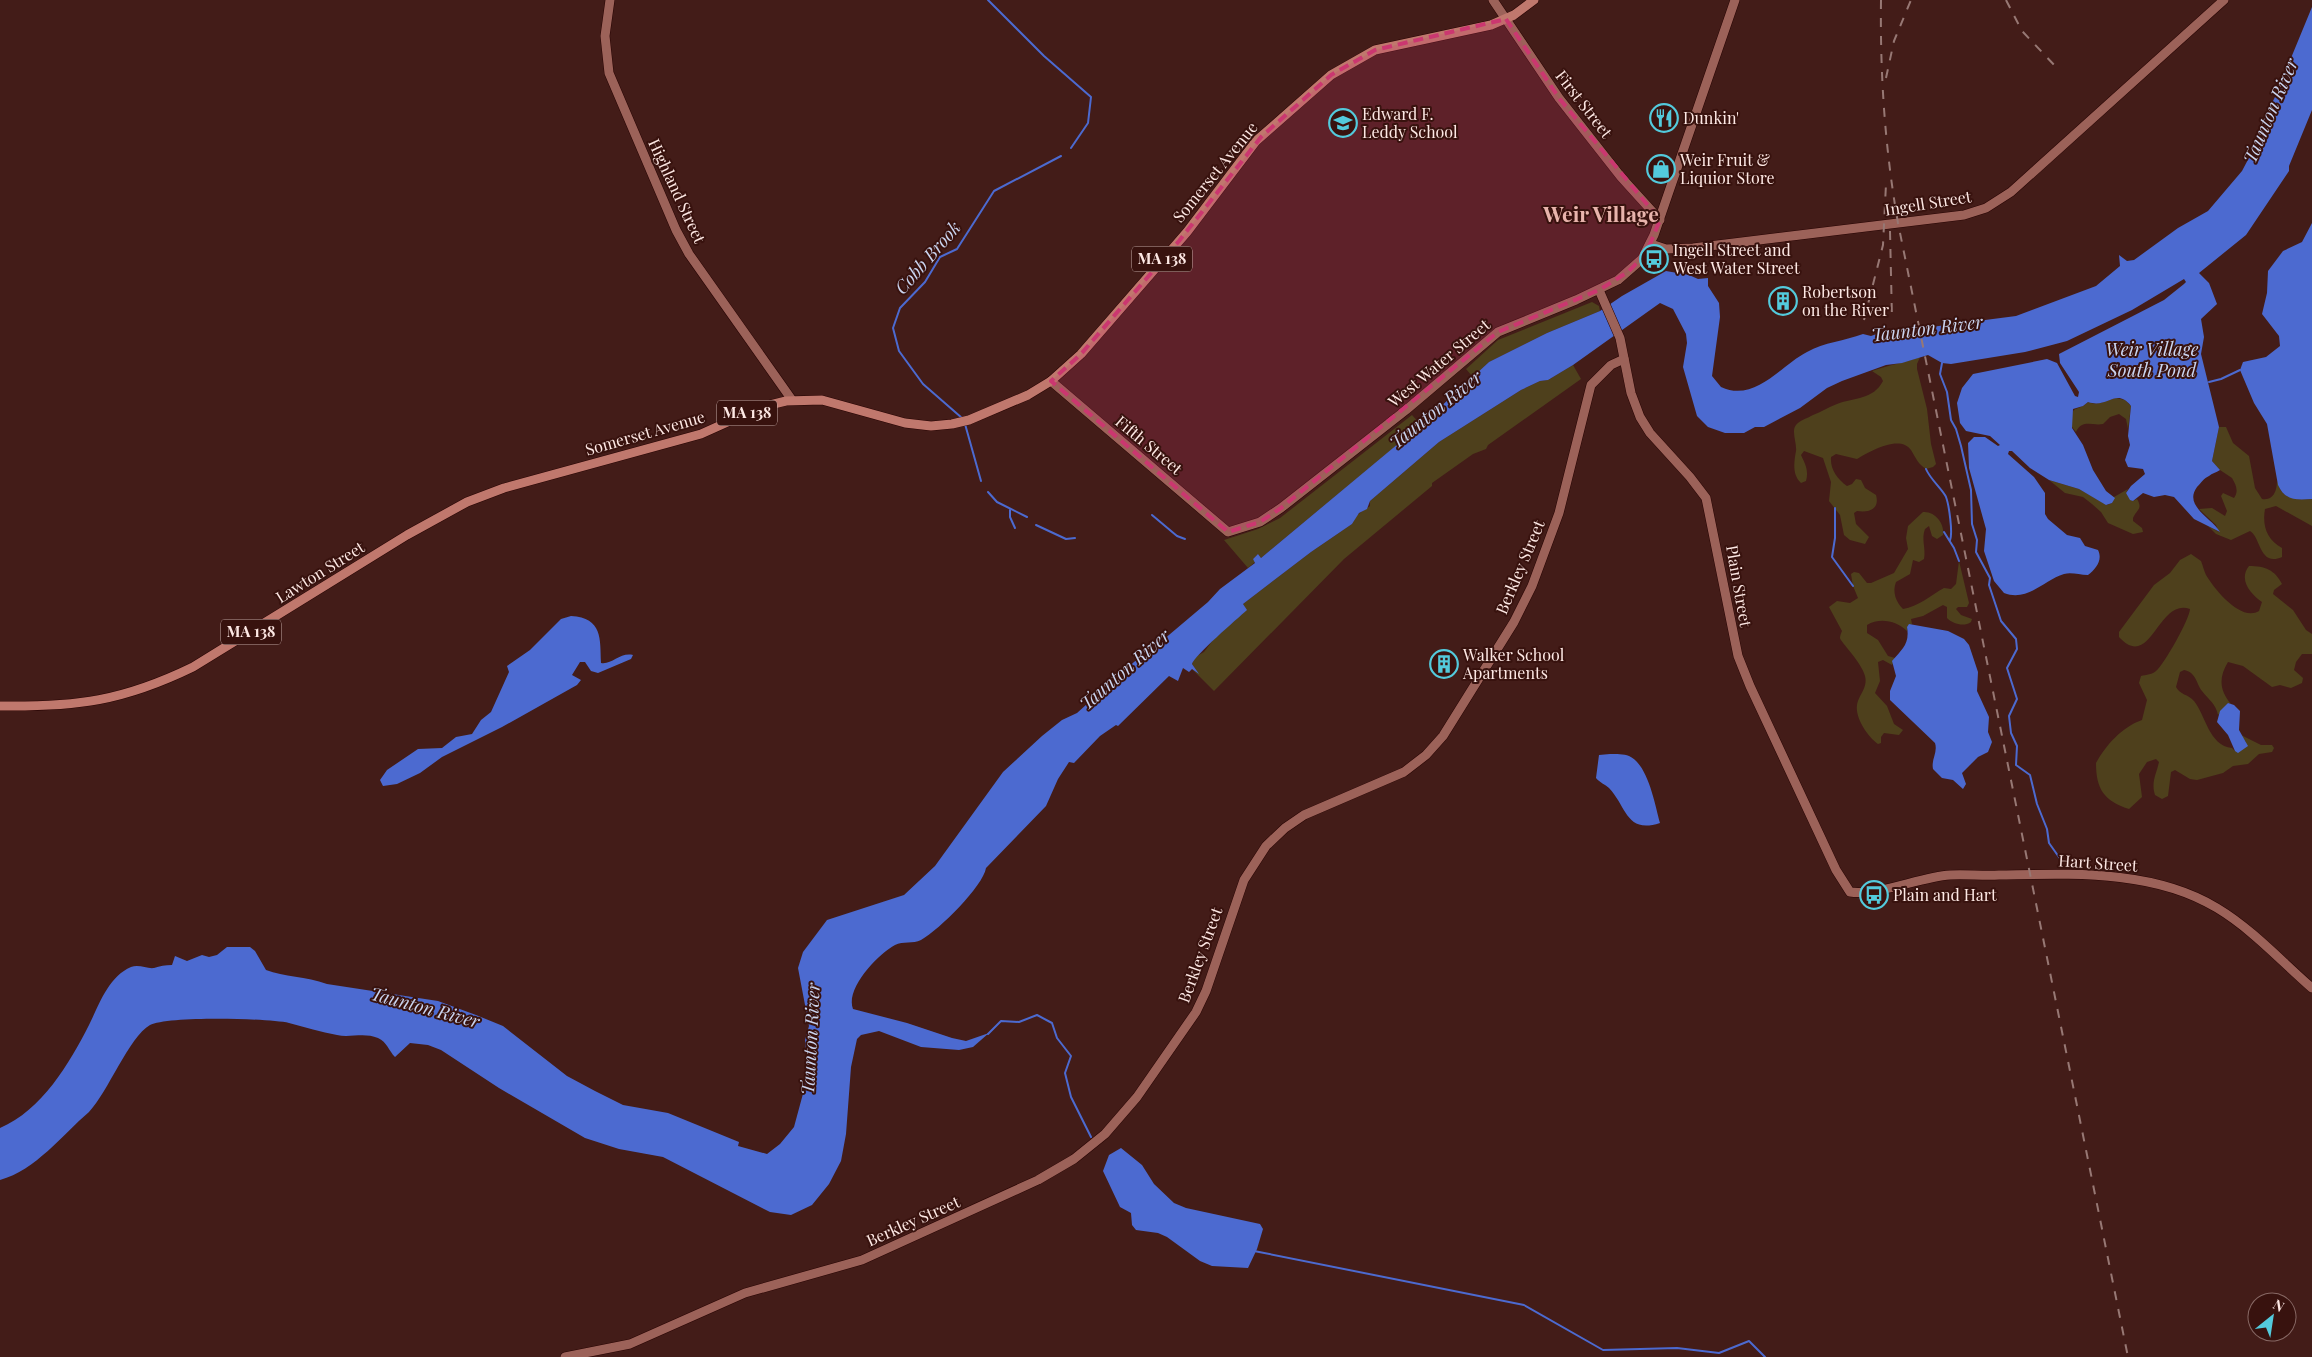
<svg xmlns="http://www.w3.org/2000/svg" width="2312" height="1357" viewBox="0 0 2312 1357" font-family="'Playfair Display',serif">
	<rect width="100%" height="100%" fill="#431c18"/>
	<g fill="#4e401c">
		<path d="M 1592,302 L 1599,306 L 1600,311 L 1547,333 L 1489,362 L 1473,377 L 1466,369 L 1498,340 Z"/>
		<path d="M 1920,357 L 1917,364 L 1917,369 L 1927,409 L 1931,444 L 1936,464 L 1933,467 L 1926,469 C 1918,464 1916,458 1911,450 C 1900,434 1870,451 1857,459 L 1836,454 L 1831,457 C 1830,469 1837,479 1847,486 L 1852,484 L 1856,479 L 1861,480 L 1865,488 L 1876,495 C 1880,509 1869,513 1857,511 L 1854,513 L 1856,524 L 1869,537 L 1865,544 L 1850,540 L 1844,535 L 1840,515 L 1829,501 L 1831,482 L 1823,458 L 1804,451 L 1801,455 C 1805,464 1809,470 1806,481 L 1801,483 C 1792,475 1794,462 1796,451 C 1797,443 1791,431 1796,425 C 1800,420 1808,418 1813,415 C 1821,412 1829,407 1837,404 C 1855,397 1873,400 1883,381 L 1881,377 L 1872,371 C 1888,365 1904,363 1920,357 Z"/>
		<path d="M 1573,365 L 1581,379 L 1488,445 L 1486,449 L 1473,454 L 1432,483 L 1432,486 L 1344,559 L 1214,691 L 1192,669 L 1198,673 L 1192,664 L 1195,657 L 1204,652 L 1213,640 L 1246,610 L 1243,604 L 1311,552 L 1352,524 L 1357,515 L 1370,506 L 1370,501 L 1439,442 L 1521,390 L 1540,381 L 1548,380 Z"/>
		<path d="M 2116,398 L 2125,400 L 2131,406 L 2128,429 L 2126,419 L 2119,414 L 2110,417 L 2103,424 C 2092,426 2082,419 2076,432 L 2072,427 C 2070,402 2077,413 2088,402 C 2099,406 2105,401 2116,398 Z"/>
		<path d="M 1412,415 L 1421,425 L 1261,558 L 1258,554 L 1253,559 L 1255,562 L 1248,568 L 1224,540 L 1258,529 L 1280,518 Z"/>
		<path d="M 2219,427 L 2226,427 L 2233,443 L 2249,456 L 2255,488 L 2262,499 C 2274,501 2277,490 2277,480 C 2281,500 2295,500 2312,499 L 2312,526 L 2276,506 L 2265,509 C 2262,526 2267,540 2282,548 L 2282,557 C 2259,567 2261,537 2250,531 L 2231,540 L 2216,534 L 2208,526 L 2219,532 L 2216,525 L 2199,509 L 2212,508 L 2225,516 L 2227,511 L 2221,496 L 2223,493 L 2234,498 C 2239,491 2236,485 2232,478 L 2220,470 L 2212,461 Z"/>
		<path d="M 2049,480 L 2079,489 L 2107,505 L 2112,503 L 2114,497 L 2128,489 L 2126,493 L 2133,501 L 2137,499 C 2143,509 2137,509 2133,518 L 2133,521 L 2142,528 L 2143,532 L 2133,534 L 2108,523 L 2101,512 L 2092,504 L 2083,497 L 2065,493 Z"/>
		<path d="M 1923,512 C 1935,511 1945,524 1943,535 L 1937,539 L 1932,536 L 1929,526 L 1925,529 C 1921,539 1926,548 1924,559 L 1919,562 L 1913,560 L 1910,574 L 1896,582 C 1892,592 1896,602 1903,609 C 1918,607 1931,595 1944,588 L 1951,589 L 1956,584 L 1959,561 L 1969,603 L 1967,607 L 1958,607 L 1956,609 L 1961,615 L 1972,619 L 1971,622 C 1964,627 1953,624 1947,618 L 1947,607 L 1943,605 L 1923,616 L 1911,619 L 1912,624 L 1907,627 L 1907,631 C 1897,621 1880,617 1867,625 L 1867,633 L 1878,640 L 1888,656 L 1895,658 L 1892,665 L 1883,660 L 1878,662 L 1880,681 L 1875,693 L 1887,706 L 1894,724 L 1903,730 L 1899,735 L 1884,733 L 1881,737 L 1881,743 L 1878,744 C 1868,737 1855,718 1857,705 C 1859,694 1868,688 1865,676 C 1862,663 1840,641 1840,638 C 1840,636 1841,633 1842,631 L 1829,607 L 1837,601 L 1850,603 L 1858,598 L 1853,586 L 1851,574 L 1854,572 L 1859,573 L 1867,583 L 1871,583 L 1894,573 L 1908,549 L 1906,538 L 1908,526 Z"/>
		<path d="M 2191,554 L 2201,561 C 2203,566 2204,571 2206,575 C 2215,590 2241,622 2259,611 L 2262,602 C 2251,594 2238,580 2249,566 C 2265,566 2275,570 2282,584 L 2274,590 L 2273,594 L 2293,610 L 2306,630 L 2312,634 L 2312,654 L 2302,654 L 2296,662 L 2294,670 L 2303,678 L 2302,683 L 2291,688 L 2280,685 L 2272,687 L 2243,666 L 2228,662 C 2218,678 2220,691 2231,704 L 2228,703 L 2218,715 C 2216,704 2209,700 2202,691 C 2196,683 2196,672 2184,670 L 2180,672 L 2176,687 C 2180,695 2188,694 2194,701 C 2205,714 2209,746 2232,748 L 2235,751 L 2246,742 L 2241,735 L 2261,745 L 2272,745 L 2274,748 L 2272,752 L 2259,754 L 2248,764 L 2233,766 L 2223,773 L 2197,780 L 2190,779 L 2175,770 L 2171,772 L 2168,796 L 2162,799 L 2155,795 C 2151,782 2156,775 2159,762 L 2156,759 L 2147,762 L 2139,774 L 2142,797 L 2129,809 C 2104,801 2096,789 2096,763 C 2106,745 2122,727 2142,720 L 2147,700 L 2139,683 L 2141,676 C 2146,675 2153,674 2156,671 C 2164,665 2190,618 2190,609 C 2158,597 2151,672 2119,637 L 2119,632 L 2154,585 L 2170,573 L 2180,560 Z"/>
	</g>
	<g fill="#4c6ad0">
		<path d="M 2312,7 L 2312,110 L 2289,166 L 2289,171 L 2246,235 L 2199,273 L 2209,283 L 2217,304 L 2201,319 L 2204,337 L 2201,354 L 2219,427 L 2212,461 L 2220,470 C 2216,473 2212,473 2209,476 C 2204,478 2201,483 2197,487 C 2183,506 2212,518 2220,532 L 2194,519 L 2174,497 L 2165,495 L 2154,497 L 2143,493 L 2133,501 L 2130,500 L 2126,493 L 2131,486 L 2145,474 L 2143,469 L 2128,467 L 2125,460 L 2130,445 L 2128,436 L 2131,406 C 2116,387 2108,409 2088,402 L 2083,406 L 2073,409 L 2072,428 L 2083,445 L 2093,470 L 2106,491 L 2115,498 L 2112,503 L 2106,505 L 2079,489 L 2049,480 L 2030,468 L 2012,451 L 2009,451 L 2008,454 L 2034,477 L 2045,493 L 2045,514 L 2048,519 L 2067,535 L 2080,538 L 2085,546 L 2098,550 C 2103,560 2096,569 2088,575 C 2079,575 2072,572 2064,574 C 2044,580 2028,602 2004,593 L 1994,581 L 1984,551 L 1986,529 L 1969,468 L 1968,443 L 1974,437 L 1985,437 L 1998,446 L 2000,445 L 1990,436 L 1966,431 L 1960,423 L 1957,403 L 1962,388 L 1973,374 L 2047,359 L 2057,363 L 2075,396 L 2078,397 L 2079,392 L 2060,363 L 2059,354 L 2164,300 L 2184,284 L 2186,282 L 2184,279 L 2132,310 L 2067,341 L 2025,352 L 1951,364 L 1942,363 L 1928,355 L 1902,363 L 1886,365 L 1842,381 L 1827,388 L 1800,408 L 1764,427 L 1755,427 L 1744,433 L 1725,433 L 1708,427 L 1697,416 L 1683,367 L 1687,343 L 1686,334 L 1673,309 L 1660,303 L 1573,365 L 1548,380 L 1540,381 L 1521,390 L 1439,442 L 1370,501 L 1367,509 L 1359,513 L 1352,524 L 1311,552 L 1243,604 L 1247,610 C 1237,619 1194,656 1192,664 L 1199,674 L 1192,669 L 1189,672 L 1183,668 L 1178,681 L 1169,676 L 1118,726 L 1116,725 L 1100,736 L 1074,763 L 1069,762 L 1058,779 L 1046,806 L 986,868 C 983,886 940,929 921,940 C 913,944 903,941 895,945 C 878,954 845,989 853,1009 L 907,1023 L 952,1038 L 966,1041 L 989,1033 L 973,1047 L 959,1050 L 921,1047 L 879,1031 L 861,1035 L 857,1039 L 851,1067 L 846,1134 L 841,1161 L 829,1184 L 812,1205 L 791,1215 L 770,1212 L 663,1157 L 619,1149 L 585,1138 L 499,1088 L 441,1050 L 428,1045 L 410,1043 L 395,1057 C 389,1051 387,1042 378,1038 C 364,1032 350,1038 337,1035 C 321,1032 305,1027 289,1023 C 267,1018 167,1016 150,1025 C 129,1037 108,1092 89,1112 C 62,1135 36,1170 0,1180 L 0,1128 C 42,1110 69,1064 89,1025 C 99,1005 108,977 131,967 C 139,964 147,969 154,968 C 160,966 165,965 172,965 L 175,956 L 187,961 L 202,955 L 209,957 L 217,955 L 227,947 L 250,947 L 255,951 L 266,970 C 284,977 306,976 327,984 L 438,1001 L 476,1015 L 503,1026 L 567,1076 L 595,1091 L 623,1105 L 668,1113 L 739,1142 L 738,1146 L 767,1154 L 780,1144 L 794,1127 L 804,1090 L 807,1061 L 805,1040 L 809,1026 L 798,968 L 803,952 L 827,920 L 904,895 L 935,866 L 1003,772 L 1042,736 L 1062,720 L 1077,713 L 1134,662 L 1150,651 L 1208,602 L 1220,589 L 1255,563 L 1253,559 L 1258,554 L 1261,558 L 1423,423 L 1489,362 L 1547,333 L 1600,311 L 1622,296 L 1666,271 L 1689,275 L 1698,279 L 1708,278 L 1708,286 L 1719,303 L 1720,317 L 1712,376 L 1721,387 C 1755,403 1781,365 1807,352 C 1824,342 1845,341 1863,334 L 1871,336 L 1891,329 L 1908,330 L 2016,316 L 2096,286 L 2120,266 L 2119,255 L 2127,261 L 2134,260 L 2178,228 L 2208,211 L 2242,171 L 2262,133 L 2268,111 L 2285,77 L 2291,58 Z"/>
		<path d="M 2312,223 L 2312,499 C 2297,500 2285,501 2278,485 L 2267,424 L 2254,403 L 2240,370 L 2243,362 L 2266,357 L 2280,346 L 2279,336 L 2262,314 L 2267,293 L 2268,271 L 2283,251 L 2302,242 Z"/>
		<path d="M 571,616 C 603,618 600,639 601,663 C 612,665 620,652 633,655 L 631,659 L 598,673 L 591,671 L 585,662 L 580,662 L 572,675 L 581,680 L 577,685 L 502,727 L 442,757 L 420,773 L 397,784 L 383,786 L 380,780 L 387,770 L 418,749 L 442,748 L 456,737 L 472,734 L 481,720 L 491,712 L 509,672 L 507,666 L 530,650 L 561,619 Z"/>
		<path d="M 1909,624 L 1948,631 L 1964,639 L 1969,645 L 1978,672 L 1977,691 L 1989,717 L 1988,732 L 1992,742 L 1988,752 L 1978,757 L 1962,773 L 1966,784 L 1963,789 L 1953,780 L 1942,778 L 1933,769 C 1931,759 1938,753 1935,743 L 1890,700 L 1890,691 L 1896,676 L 1892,661 C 1902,649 1910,644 1907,627 Z"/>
		<path d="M 2228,703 L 2234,705 L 2240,711 L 2239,730 L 2248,746 L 2238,753 L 2235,751 L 2228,735 L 2217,722 L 2220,711 Z"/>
		<path d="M 1610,754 C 1616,754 1624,754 1629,756 C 1648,764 1655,805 1660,823 C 1626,834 1627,807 1609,788 C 1605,784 1600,783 1596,778 L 1599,755 Z"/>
		<path d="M 1121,1148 L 1142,1165 L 1154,1184 L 1174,1203 L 1186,1208 L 1260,1224 L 1263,1229 L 1257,1249 L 1248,1268 L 1212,1266 L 1200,1261 L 1167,1237 L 1158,1233 L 1136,1230 L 1132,1225 L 1131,1213 L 1120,1207 L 1103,1171 L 1109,1155 Z"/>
	</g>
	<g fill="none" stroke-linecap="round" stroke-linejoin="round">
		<g stroke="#4c6ad0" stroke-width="2">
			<path d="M 988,0 L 1044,56 L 1091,97 L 1088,123 L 1071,148"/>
			<path d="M 1942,363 L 1940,374 L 1947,392 L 1951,420 L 1956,429 L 1961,446 L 1971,490 L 1972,524 L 1977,540 L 1976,552 L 1990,578 L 1989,585 L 2001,621 L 2016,639 L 2017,649 L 2007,668 L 2017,699 L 2009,716 L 2011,733 L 2017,746 L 2016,765 L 2030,775 L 2037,804 L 2047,829 L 2049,843 L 2061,860"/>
			<path d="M 2209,382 L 2221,379 L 2240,370"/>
			<path d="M 962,418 L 923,384 L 899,351 L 893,328 L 900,308 L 925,282 L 940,257 L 957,249 L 994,191 L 1061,156"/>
			<path d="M 965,424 L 981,481"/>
			<path d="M 1926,469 C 1930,479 1943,490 1946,497 C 1949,505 1953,533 1950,540"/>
			<path d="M 988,492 L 997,502 L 1027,517"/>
			<path d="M 1835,508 L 1835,538 L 1832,557 L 1853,586"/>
			<path d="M 1010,510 L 1010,517 L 1015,528"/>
			<path d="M 1152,515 L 1177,536 L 1185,539"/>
			<path d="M 1036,525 L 1066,539 L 1075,538"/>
			<path d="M 1944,532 L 1954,548 L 1959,561"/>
			<path d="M 988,1034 L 1001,1021 L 1019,1022 L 1037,1015 L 1052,1023 L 1057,1038 L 1071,1056 L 1065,1073 L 1071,1097 L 1091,1137"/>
			<path d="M 1254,1251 L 1524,1305 L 1603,1350 L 1677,1348 L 1719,1353 L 1749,1341 L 1765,1357"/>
		</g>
		<defs>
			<g id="secondary">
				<path d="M 610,0 L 605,36 L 609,73 L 676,230 L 689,254 L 792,400"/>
				<path d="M 1493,0 L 1559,98 L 1621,177 L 1660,220"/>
				<path d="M 1651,244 L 1666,249 L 1693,248 L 1964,215 L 1986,208 L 2011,192 L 2224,0"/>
				<path d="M 1599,290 L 1620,338 L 1631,393 L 1640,417 L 1650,433 L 1690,477 L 1706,498 L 1738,656 L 1750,686 L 1836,870 L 1850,892 C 1878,896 1920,877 1950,875 C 1966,874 1983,876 1999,875 C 2071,874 2153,869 2217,908 C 2252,929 2281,961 2312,988"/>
				<path d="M 1051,381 L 1228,532 L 1260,522 L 1281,508 L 1406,410 L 1498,332 L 1576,300 L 1618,280 L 1642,259 L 1654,235 L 1735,0"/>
				<path d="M 565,1357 L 630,1344 L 745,1293 L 862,1260 L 1038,1180 L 1074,1159 L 1105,1134 L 1137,1097 L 1196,1012 L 1206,991 L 1244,880 L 1266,846 L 1285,828 L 1304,815 L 1404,772 L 1426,755 L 1443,736 L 1514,622 L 1532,586 L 1559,513 L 1591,385 L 1611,365 L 1624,359"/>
			</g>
			<path id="primary" d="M 0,706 C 77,707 123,701 193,667 L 407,535 L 467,502 L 504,488 L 701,434 L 761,407 L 786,401 L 822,400 L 905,423 L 931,426 L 952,424 L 969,420 L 1028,395 L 1051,381 L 1081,354 L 1187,232 L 1256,141 L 1331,75 L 1375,50 L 1491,25 L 1514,15 L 1534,0"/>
		</defs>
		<use href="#secondary" stroke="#280403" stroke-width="10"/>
		<use href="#primary" stroke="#280403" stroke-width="10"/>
		<use href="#secondary" stroke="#9c6259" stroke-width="9"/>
		<use href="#primary" stroke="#c0786d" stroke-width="9"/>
		<g stroke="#977874" stroke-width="2" stroke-dasharray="9 9" stroke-linecap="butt">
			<path d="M 1881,0 C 1880,75 1885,149 1898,223 L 2128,1357"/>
			<path d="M 2006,0 L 2022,31 L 2058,69"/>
			<path d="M 1886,78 L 1894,41 L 1911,0"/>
			<path d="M 1890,231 L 1892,319"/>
			<path d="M 1864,320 L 1883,245 L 1886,184"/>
		</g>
	</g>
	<path fill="#cb3770" fill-opacity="0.2" stroke="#cb3770" stroke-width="4" stroke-dasharray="10 6" stroke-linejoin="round" d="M 1506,19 L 1559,98 L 1660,220 L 1646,254 L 1628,272 L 1599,290 L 1498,332 L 1281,508 L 1260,522 L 1228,532 L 1051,381 L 1081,354 L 1179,241 L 1261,137 L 1331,75 L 1375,50 Z"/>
	<defs>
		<symbol id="restaurant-ring" viewBox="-11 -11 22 22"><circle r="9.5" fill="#38120e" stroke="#53cadc" stroke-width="1.5"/><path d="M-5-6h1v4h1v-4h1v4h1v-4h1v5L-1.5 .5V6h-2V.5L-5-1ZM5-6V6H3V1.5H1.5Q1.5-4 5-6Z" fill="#53cadc"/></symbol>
		<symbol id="school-ring" viewBox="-11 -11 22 22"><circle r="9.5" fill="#38120e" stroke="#53cadc" stroke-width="1.5"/><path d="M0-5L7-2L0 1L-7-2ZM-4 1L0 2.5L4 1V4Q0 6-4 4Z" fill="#53cadc"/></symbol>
		<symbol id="shop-ring" viewBox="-11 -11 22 22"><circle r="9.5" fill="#38120e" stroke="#53cadc" stroke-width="1.5"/><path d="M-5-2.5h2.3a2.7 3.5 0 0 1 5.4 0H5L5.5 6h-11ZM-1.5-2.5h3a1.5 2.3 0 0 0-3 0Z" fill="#53cadc"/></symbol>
		<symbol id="bus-ring" viewBox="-11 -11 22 22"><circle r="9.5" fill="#38120e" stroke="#53cadc" stroke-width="1.5"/><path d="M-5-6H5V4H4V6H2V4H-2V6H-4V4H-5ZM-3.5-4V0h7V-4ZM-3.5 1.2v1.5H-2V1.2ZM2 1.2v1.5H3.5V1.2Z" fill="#53cadc"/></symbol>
		<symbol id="building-ring" viewBox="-11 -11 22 22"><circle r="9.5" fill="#38120e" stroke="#53cadc" stroke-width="1.5"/><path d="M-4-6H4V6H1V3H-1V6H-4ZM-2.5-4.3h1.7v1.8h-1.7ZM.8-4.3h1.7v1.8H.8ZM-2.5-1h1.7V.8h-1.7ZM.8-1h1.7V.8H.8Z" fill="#53cadc"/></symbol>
	</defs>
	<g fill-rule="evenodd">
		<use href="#restaurant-ring" x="1648" y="102" width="32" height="32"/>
		<use href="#school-ring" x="1327" y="107" width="32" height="32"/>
		<use href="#shop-ring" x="1645" y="153" width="32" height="32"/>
		<use href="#bus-ring" x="1638" y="243" width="32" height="32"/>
		<use href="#building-ring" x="1767" y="285" width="32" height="32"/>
		<use href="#building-ring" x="1428" y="648" width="32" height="32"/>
		<use href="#bus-ring" x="1858" y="879" width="32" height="32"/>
	</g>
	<g text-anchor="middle" stroke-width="4" stroke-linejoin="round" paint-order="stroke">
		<g fill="#38120e" stroke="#c2a8a4" stroke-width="1">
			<rect x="1132" y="246.5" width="60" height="25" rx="4"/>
			<rect x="717" y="400.5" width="60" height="25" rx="4"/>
			<rect x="221" y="619.5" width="60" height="25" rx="4"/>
		</g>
		<g font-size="15" font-weight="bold" fill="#fde8e4">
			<text x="1162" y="264">MA 138</text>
			<text x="747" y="418">MA 138</text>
			<text x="251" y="637">MA 138</text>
		</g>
		<g font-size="16" fill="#fde8e4" stroke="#38120e">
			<text transform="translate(1584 104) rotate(52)" y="6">First Street</text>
			<text transform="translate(1215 172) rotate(-51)" y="6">Somerset Avenue</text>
			<text transform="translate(677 191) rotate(65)" y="6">Highland Street</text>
			<text transform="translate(1928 203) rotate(-9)" y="6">Ingell Street</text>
			<text transform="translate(1439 363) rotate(-40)" y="6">West Water Street</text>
			<text transform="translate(645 433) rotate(-16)" y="6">Somerset Avenue</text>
			<text transform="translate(1149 445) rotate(40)" y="6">Fifth Street</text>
			<text transform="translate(1520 567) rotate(-67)" y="6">Berkley Street</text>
			<text transform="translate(320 572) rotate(-32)" y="6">Lawton Street</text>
			<text transform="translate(1739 586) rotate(80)" y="6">Plain Street</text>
			<text transform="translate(2098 863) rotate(4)" y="6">Hart Street</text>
			<text transform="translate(1200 955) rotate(-70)" y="6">Berkley Street</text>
			<text transform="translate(913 1221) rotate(-24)" y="6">Berkley Street</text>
		</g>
		<g font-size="16" fill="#fde8e4" stroke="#38120e" text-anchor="start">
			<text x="1362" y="120">Edward F.<tspan x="1362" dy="18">Leddy School</tspan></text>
			<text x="1683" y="124">Dunkin'</text>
			<text x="1680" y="166">Weir Fruit &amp;<tspan x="1680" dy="18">Liquior Store</tspan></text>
			<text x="1673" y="256">Ingell Street and<tspan x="1673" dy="18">West Water Street</tspan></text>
			<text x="1802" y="298">Robertson<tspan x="1802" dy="18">on the River</tspan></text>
			<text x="1463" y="661">Walker School<tspan x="1463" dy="18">Apartments</tspan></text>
			<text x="1893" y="901">Plain and Hart</text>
		</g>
		<g font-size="18" font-style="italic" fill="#cad4ef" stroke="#38120e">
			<text transform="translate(2271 111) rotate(-67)" y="6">Taunton River</text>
			<text transform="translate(928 258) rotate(-49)" y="6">Cobb Brook</text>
			<text transform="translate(1927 329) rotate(-7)" y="6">Taunton River</text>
			<text x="2152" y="356">Weir Village<tspan x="2152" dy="21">South Pond</tspan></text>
			<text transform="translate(1436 410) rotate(-39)" y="6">Taunton River</text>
			<text transform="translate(1125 670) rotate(-41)" y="6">Taunton River</text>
			<text transform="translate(425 1008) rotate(15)" y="6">Taunton River</text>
			<text transform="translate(811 1039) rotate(-87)" y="6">Taunton River</text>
		</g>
		<g font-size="21" font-weight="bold" fill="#e8b4ac" stroke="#38120e">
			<text x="1601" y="222">Weir Village</text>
		</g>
	</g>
	<g transform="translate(2272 1317) rotate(30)"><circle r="24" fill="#38120e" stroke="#876864"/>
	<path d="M0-4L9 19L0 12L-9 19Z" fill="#53cadc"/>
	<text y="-8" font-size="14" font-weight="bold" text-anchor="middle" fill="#fde8e4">N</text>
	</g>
</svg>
